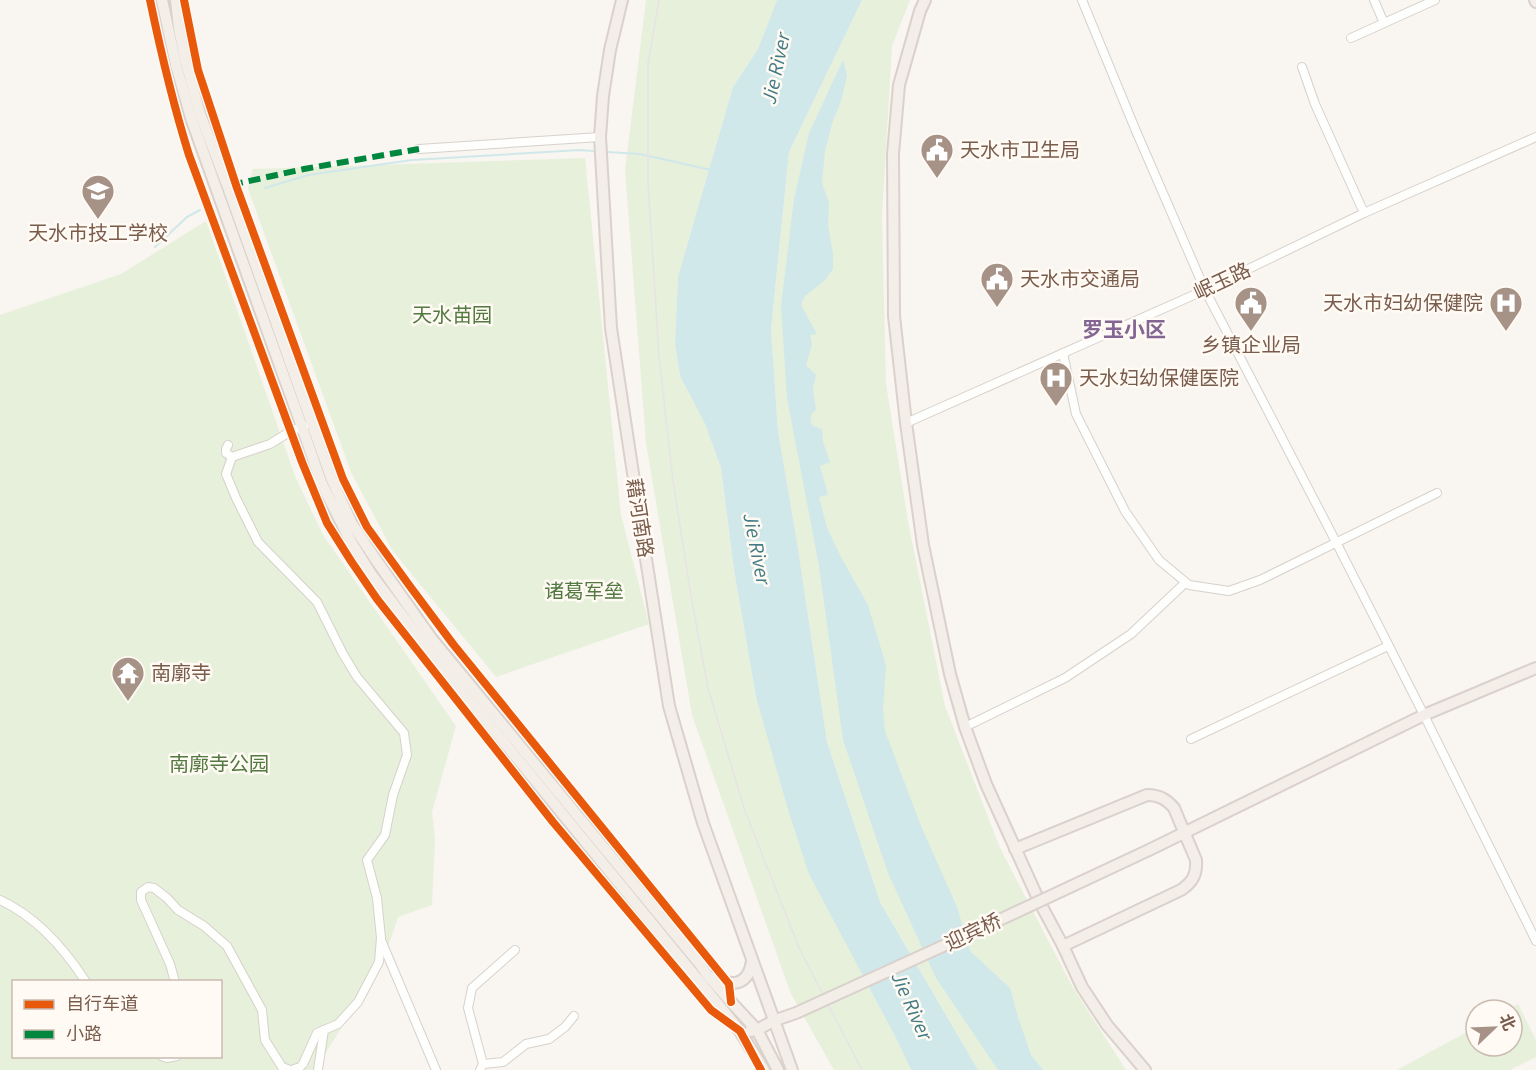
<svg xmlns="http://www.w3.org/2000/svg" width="1536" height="1070" viewBox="0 0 1536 1070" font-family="'Source Sans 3','Noto Sans SC',sans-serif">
	<rect width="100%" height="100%" fill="#f9f5f0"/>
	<g fill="#e7f0db" fill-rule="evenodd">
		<path d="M 646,0 L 777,0 L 758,49 L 733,87 L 703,190 L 678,277 L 675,344 L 680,376 L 705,424 L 721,468 L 734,570 L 756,697 L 851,953 L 898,1042 L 911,1070 L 834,1070 L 791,994 L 692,715 L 646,443 L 625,170 Z"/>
		<path d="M 862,0 L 910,0 L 892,46 L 882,216 L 886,384 L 908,521 L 945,706 L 1000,848 L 1072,986 L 1126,1070 L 978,1070 L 880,902 L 827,742 L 797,542 L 778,431 L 771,330 L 789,152 Z"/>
		<path d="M 585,158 L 621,515 L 649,624 L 496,677 L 392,550 L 351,472 L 248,189 L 253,169 Z"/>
		<path d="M 206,221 L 295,476 L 323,535 L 456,726 L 432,812 L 435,840 L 432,905 L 398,917 L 381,967 L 377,971 L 315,1070 L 0,1070 L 0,315 L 121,274 ZM 14,982 L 220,982 L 220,1056 L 14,1056 Z"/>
		<path d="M 1518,1004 L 1536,1040 L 1536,1057 L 1510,1070 L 1397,1070 L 1476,1027 L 1476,1046 L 1512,1046 L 1512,1010 L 1508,1010 Z"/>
	</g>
	<g fill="#d0e8ea">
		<path d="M 777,0 L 862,0 L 789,152 L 771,330 L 778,431 L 797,542 L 827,742 L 880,902 L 978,1070 L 911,1070 L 898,1042 L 809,874 L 789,813 L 756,697 L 734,570 L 721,468 L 705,424 L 680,376 L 675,344 L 678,277 L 703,190 L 733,87 L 758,49 Z"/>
		<path d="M 843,60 L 847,75 L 846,80 L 841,101 L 832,124 L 825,151 L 822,183 L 829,203 L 828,225 L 833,254 L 833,269 L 824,281 L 805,296 L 801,305 L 817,334 L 810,335 L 812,345 L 806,365 L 816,375 L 813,389 L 816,410 C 810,414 809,420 813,426 L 822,429 L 823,442 L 830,462 L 820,466 L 828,495 L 819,497 L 827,528 L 842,559 L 868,605 L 886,665 L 883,709 L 885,731 L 921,826 L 957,907 L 970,951 L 1010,988 L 1018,1017 L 1031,1055 L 1043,1070 L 998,1070 L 936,978 L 888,873 L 843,740 L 819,566 L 787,398 L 781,306 L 794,199 L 809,133 Z"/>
	</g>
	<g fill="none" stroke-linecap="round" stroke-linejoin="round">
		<g stroke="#d0e8ea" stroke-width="2">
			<path d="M 608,152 L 640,154 L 711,170"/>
			<path d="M 265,188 L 308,175 L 412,160 L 580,150 L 593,151"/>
			<path d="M 155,247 L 187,217 L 200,210"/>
		</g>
		<defs>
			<g id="minor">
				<path d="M 1082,0 L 1136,131 L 1205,290 L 1336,542 L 1424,715 L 1536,941"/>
				<path d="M 1374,0 L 1384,23"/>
				<path d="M 1351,38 L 1435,0"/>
				<path d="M 1302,67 L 1315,104 L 1364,213"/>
				<path d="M 419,149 L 600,137"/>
				<path d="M 1063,353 L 1076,414 L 1125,511 L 1159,560 L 1189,585 L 1229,591 L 1260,580 L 1437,493"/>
				<path d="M 906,423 L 1205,290 L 1364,213 L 1536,137"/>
				<path d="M 228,445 L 226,449 L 226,453 L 232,457"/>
				<path d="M 232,457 L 226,474 L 236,498 L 258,542 L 317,602 L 343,654 L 357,677 L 404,733 L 407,755 L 393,795 L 385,835 L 367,860 L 377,898 L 381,938 L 379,962 L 358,1002 L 338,1024 L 317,1033 L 303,1064 L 300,1067 L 292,1070"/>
				<path d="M 232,457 L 270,444 L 291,431 L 304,426"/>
				<path d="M 965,727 L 1065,678 L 1131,634 L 1185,583"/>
				<path d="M 1191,739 L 1388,646"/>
				<path d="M 0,900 C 37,917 64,948 86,982"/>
				<path d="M 381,940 L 436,1070"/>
				<path d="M 175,982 L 170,964 L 141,900 L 141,892 L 148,887 L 154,888 L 167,898 L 178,910 L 204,926 L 227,946 L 262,1010 L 265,1040 L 282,1067 L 290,1070"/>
				<path d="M 161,1056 L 167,1058 L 177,1056"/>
				<path d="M 483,1064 L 503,1062 L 526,1044 L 549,1039 L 565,1027 L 574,1016"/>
				<path d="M 318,1070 L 324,1030"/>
				<path d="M 480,1070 L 483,1064 L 468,1008 L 472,988 L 515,950"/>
			</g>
			<g id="major">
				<path d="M 162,0 L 176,65 L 191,118 L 302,427 L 321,482 L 351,542 L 371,574 L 426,647 L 740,1031 L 764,1070"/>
				<path d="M 176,0 L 179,28 L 185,59 L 200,114 L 229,190 L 332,480 L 352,524 L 376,560 L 431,638 L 699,963 L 708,976 L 731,1002 L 757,1030 L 778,1070"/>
				<path d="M 622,0 L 610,50 L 603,96 L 600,137 L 611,328 L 644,546 L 669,706 L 703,823 L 792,1070"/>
				<path d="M 925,0 L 920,11 L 899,85 L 893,154 L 894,316 L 906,423 L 923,545 L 950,674 L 965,727 L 986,784 L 1040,903 L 1063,946 L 1082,987 L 1107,1025 L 1145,1070"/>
				<path d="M 1535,0 L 1536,2"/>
				<path d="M 1015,849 L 1147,795 C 1159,795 1166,799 1174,808 L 1196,860 C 1197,874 1193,882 1181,890 L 1063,946"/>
				<path d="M 1149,850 L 1424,715 L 1536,668"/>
				<path d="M 710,977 C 730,986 748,988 752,961"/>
				<path d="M 750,1031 L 757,1030 L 773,1021 L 796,1013"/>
			</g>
		</defs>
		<use href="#minor" stroke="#d7d1cb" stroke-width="10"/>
		<use href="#major" stroke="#dad1cc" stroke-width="14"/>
		<use href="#minor" stroke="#fefefd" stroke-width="8"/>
		<use href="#major" stroke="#f3eee8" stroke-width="10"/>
		<path stroke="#e6e3e7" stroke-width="1.5" d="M 659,0 L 648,64 L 648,182 L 659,356 L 673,481 L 691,596 L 708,688 L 745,811 L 800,950 L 862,1070"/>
		<defs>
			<path id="major-bridge" d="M 796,1013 L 965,936 L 1149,850"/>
		</defs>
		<use href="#major-bridge" stroke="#dad1cc" stroke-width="14" stroke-linecap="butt"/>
		<use href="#major-bridge" stroke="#f3eee8" stroke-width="10"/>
		<path stroke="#00873e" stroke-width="6" stroke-dasharray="12 6" stroke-linecap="butt" d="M 231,185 L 304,169 L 419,149"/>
		<defs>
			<g id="cycleway">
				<path d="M 150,0 C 161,53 173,104 189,155 L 302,462 L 327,523 L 351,561 L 377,599 L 553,822 L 711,1010 L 740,1031 L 761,1070"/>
				<path d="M 184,0 L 198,70 L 237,188 L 343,479 L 367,527 L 409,585 L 453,644 L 729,984 L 731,1002"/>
			</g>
		</defs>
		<use href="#cycleway" stroke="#fffaf3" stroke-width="11"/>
		<use href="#cycleway" stroke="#e8590c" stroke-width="8"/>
	</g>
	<defs>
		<symbol id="civic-pin" viewBox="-11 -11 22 30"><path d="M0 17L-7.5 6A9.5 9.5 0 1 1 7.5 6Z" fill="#a69286" stroke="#fffaf3"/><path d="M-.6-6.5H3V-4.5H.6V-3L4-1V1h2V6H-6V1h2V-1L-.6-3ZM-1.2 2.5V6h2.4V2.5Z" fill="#fff"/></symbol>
		<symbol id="school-pin" viewBox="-11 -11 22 30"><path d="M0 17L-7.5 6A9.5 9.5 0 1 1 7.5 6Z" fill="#a69286" stroke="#fffaf3"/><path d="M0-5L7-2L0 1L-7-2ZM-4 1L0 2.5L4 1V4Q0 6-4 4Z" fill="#fff"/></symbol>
		<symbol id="hospital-pin" viewBox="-11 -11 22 30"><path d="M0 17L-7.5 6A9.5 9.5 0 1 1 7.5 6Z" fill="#a69286" stroke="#fffaf3"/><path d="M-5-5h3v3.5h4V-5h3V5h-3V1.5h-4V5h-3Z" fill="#fff"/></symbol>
		<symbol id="temple-pin" viewBox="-11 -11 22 30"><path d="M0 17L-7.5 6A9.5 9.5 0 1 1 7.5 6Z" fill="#a69286" stroke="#fffaf3"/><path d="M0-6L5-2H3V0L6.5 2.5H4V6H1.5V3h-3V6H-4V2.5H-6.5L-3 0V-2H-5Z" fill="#fff"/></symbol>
	</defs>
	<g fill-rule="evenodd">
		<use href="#civic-pin" x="918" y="131" width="38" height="52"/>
		<use href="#school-pin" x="79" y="172" width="38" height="52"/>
		<use href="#civic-pin" x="978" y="260" width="38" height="52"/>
		<use href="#civic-pin" x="1232" y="284" width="38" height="52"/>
		<use href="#hospital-pin" x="1487" y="284" width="38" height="52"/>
		<use href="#hospital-pin" x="1037" y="359" width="38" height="52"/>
		<use href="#temple-pin" x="109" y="654" width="38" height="52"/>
	</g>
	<g text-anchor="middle" stroke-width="5" stroke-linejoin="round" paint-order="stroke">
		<g font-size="20" fill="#7a5c4d" stroke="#fffaf3" text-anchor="start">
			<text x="960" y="157">天水市卫生局</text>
			<text x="98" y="240" text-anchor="middle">天水市技工学校</text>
			<text x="1020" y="286">天水市交通局</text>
			<text x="1483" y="310" text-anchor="end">天水市妇幼保健院</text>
			<text x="1251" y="352" text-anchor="middle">乡镇企业局</text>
			<text x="1079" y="385">天水妇幼保健医院</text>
			<text x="151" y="680">南廓寺</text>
		</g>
		<g font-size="20" fill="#7a5c4d" stroke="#fffaf3">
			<text transform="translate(1222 281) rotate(-25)" y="7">岷玉路</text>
			<text transform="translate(640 518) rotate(81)" y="7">藉河南路</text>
			<text transform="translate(973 932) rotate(-25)" y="7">迎宾桥</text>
		</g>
		<g font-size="20" fill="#537a41" stroke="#fffaf3">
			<text x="452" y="322">天水苗园</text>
			<text x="584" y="598">诸葛军垒</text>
			<text x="219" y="771">南廓寺公园</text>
		</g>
		<g font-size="21" font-style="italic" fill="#437c86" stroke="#fffaf3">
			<text transform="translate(776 68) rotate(-78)" y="7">Jie River</text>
			<text transform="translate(757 549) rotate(79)" y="7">Jie River</text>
			<text transform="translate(912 1006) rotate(66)" y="7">Jie River</text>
		</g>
		<g font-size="21" font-weight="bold" fill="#846695" stroke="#fffaf3">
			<text x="1124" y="337">罗玉小区</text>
		</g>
	</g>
	<rect x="12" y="980" width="210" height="78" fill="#fffaf3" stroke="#cabbb1" stroke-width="1.5"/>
	<rect x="24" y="1000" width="30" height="9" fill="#e8590c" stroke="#cabbb1" stroke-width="1.5"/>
	<text x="66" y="1010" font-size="18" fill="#7a5c4d">自行车道</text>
	<rect x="24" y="1030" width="30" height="9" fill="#00873e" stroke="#cabbb1" stroke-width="1.5"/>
	<text x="66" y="1040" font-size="18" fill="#7a5c4d">小路</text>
	<g transform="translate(1494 1028) rotate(67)"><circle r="28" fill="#fffaf3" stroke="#cabbb1" stroke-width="1.5"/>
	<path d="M0-4.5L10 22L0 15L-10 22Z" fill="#a69286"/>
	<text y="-9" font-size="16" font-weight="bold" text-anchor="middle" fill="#7a5c4d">北</text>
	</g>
</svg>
